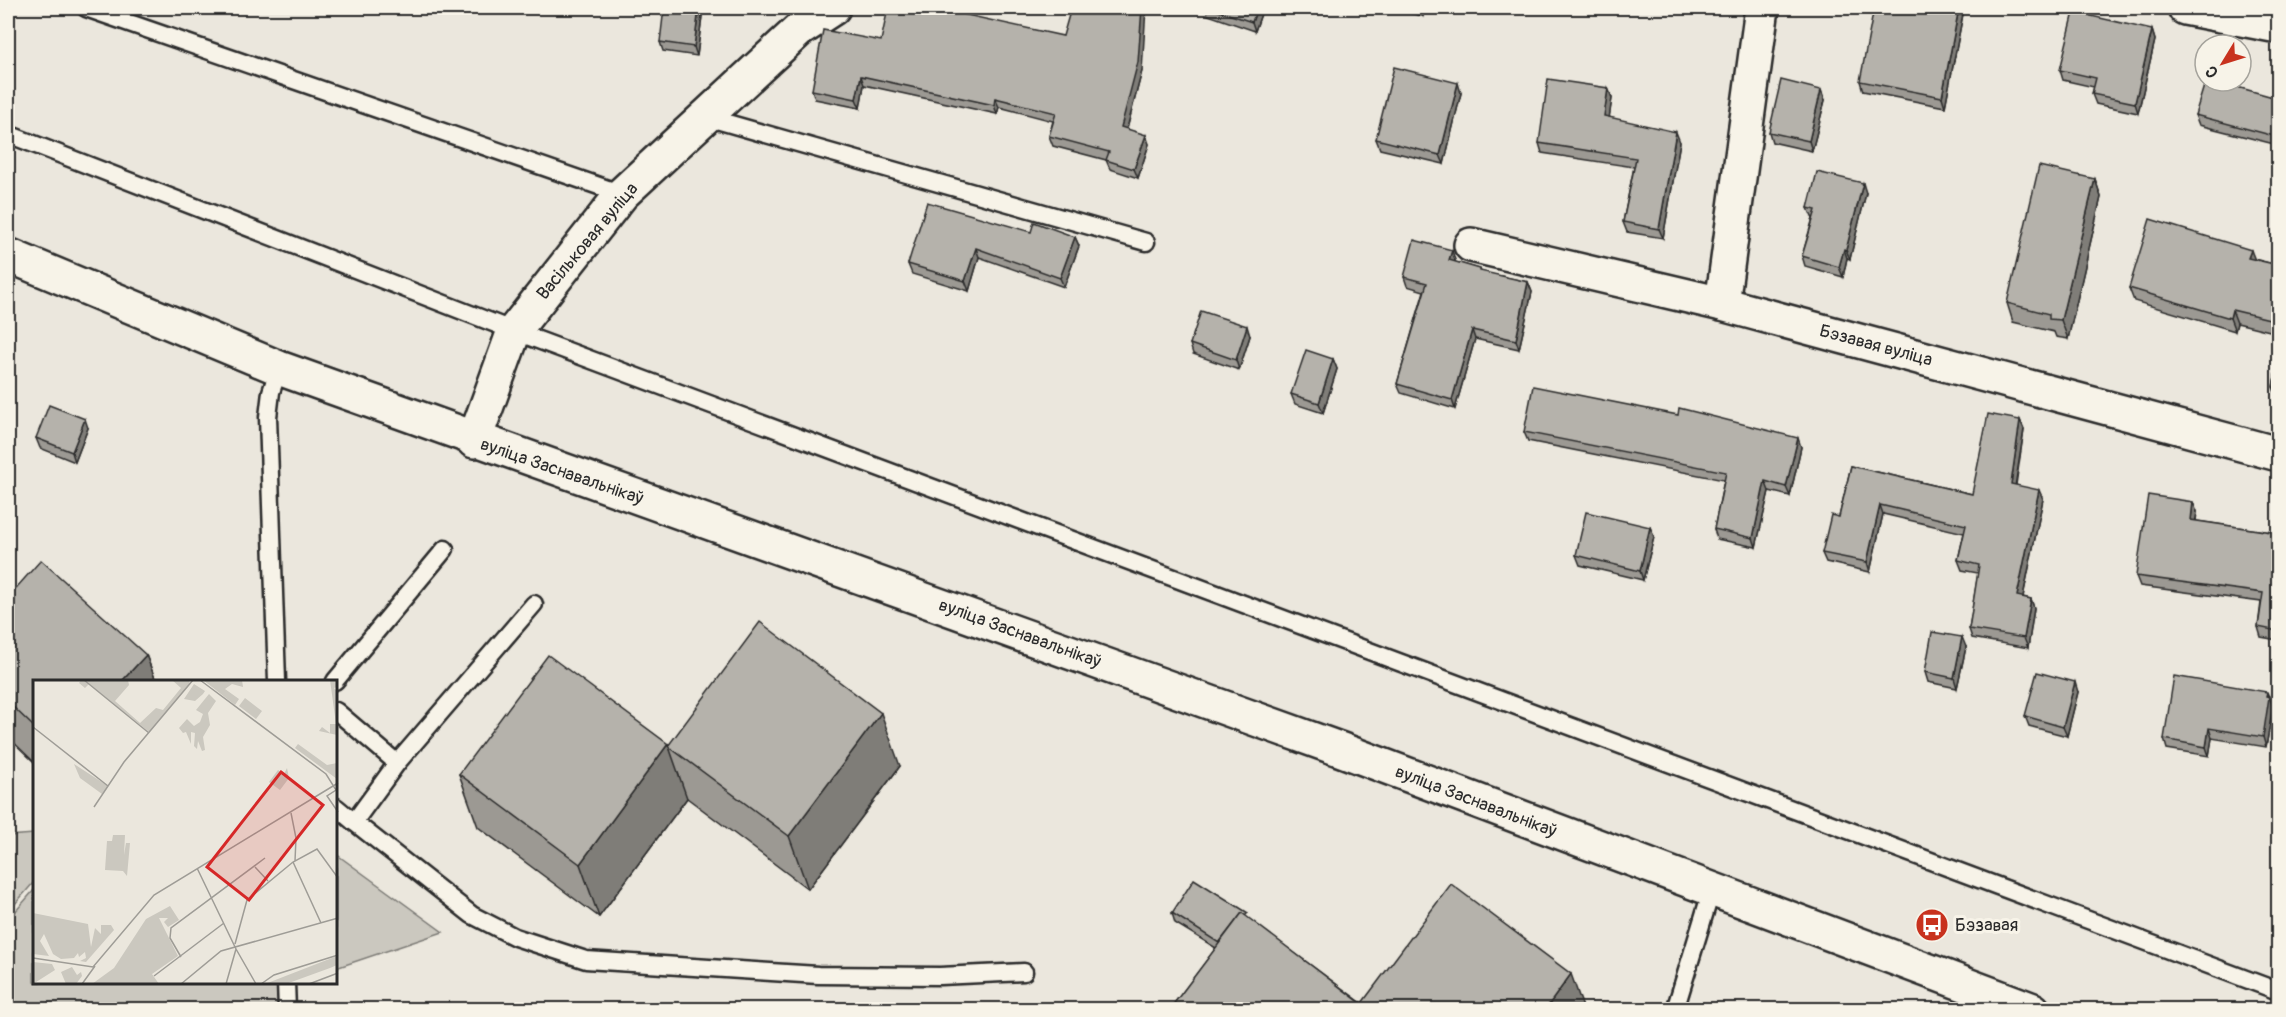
<svg xmlns="http://www.w3.org/2000/svg" width="2286" height="1017" viewBox="0 0 2286 1017" font-family="Pangolin,sans-serif">
	<rect width="100%" height="100%" fill="#ebe7dd"/>
	<filter id="ink" filterUnits="userSpaceOnUse"><feTurbulence type="fractalNoise" baseFrequency=".0167" numOctaves="2"/><feDisplacementMap in="SourceGraphic" scale="12" xChannelSelector="R" yChannelSelector="G"/><feConvolveMatrix kernelMatrix="1 2 1 2 8 2 1 2 1" color-interpolation-filters="sRGB"/></filter>
	<g filter="url(#ink)">
		<g fill="#cbc8bf" stroke="#7b7a75" stroke-width="1.5">
			<path d="M 34,834 L 34,882 L 8,912 L 8,836 Z"/>
			<path d="M 336,854 L 443,932 L 336,968 Z"/>
			<path d="M 34,890 L 34,982 L 286,983 L 287,1009 L 8,1010 L 8,920 Z"/>
		</g>
		<g fill="none" stroke-linecap="round" stroke-linejoin="round">
			<defs>
				<g id="service">
					<path d="M 86,8 L 622,194"/>
					<path d="M 706,117 L 1146,242"/>
					<path d="M 8,134 L 514,331 L 2278,991"/>
					<path d="M 277,681 L 268,417 L 271,392 L 279,368"/>
					<path d="M 335,681 L 445,549"/>
					<path d="M 336,711 L 397,763"/>
					<path d="M 336,807 L 354,822 L 397,763 L 534,604"/>
					<path d="M 354,822 L 472,915 L 515,937 L 586,960 L 818,975 L 940,976 L 1024,972"/>
					<path d="M 286,982 L 287,1010"/>
					<path d="M 1675,1010 L 1712,889"/>
				</g>
				<g id="minor">
					<path d="M 2185,8 L 2278,26"/>
					<path d="M 1471,245 L 1722,304 L 2278,454"/>
					<path d="M 1722,304 L 1762,8"/>
					<path d="M 474,441 L 514,331 L 622,194 L 799,30 L 833,8"/>
				</g>
				<path id="secondary" d="M 8,255 L 279,368 L 1342,750 L 2033,1010"/>
			</defs>
			<use href="#service" stroke="#2b2b2b" stroke-width="21"/>
			<use href="#minor" stroke="#2b2b2b" stroke-width="38"/>
			<use href="#secondary" stroke="#2b2b2b" stroke-width="38"/>
			<use href="#service" stroke="#f7f3e8" stroke-width="16"/>
			<use href="#minor" stroke="#f7f3e8" stroke-width="33"/>
			<use href="#secondary" stroke="#f7f3e8" stroke-width="33"/>
		</g>
		<g fill="#9c9993" stroke="#2b2b2b" stroke-width="1.5">
			<path d="M 703,8 L 697,56 L 663,51 L 660,42 Z"/>
			<path d="M 1205,8 L 1263,8 L 1255,31 L 1208,15 Z"/>
			<path d="M 1386,8 L 1425,8 L 1423,16 Z"/>
			<path d="M 1963,14 L 1945,107 L 1863,91 L 1860,81 Z"/>
			<path d="M 2152,30 L 2155,40 L 2138,113 L 2096,104 L 2092,94 L 2094,87 L 2063,80 L 2060,70 Z"/>
			<path d="M 881,41 L 1142,71 L 1127,129 L 1149,144 L 1138,178 L 1110,169 L 1106,160 L 1053,146 L 1049,136 L 1053,121 L 999,107 L 997,114 L 864,85 L 860,108 L 815,99 L 812,90 Z"/>
			<path d="M 1608,88 L 1612,98 L 1609,117 L 1680,142 L 1663,238 L 1627,232 L 1623,222 L 1634,167 L 1542,153 L 1539,143 Z"/>
			<path d="M 2221,90 L 2273,97 L 2278,95 L 2278,145 L 2199,125 L 2195,115 Z"/>
			<path d="M 1461,93 L 1444,164 L 1380,149 L 1376,139 Z"/>
			<path d="M 1825,100 L 1812,151 L 1772,142 L 1769,132 Z"/>
			<path d="M 2095,179 L 2101,197 L 2068,339 L 2056,337 L 2054,332 L 2013,322 L 2007,303 Z"/>
			<path d="M 1866,193 L 1850,259 L 1847,258 L 1843,277 L 1805,266 L 1802,256 L 1813,218 L 1812,217 L 1808,208 Z"/>
			<path d="M 1031,232 L 1075,237 L 1079,246 L 1064,287 L 979,257 L 969,291 L 912,274 L 908,264 Z"/>
			<path d="M 2254,259 L 2278,265 L 2278,333 L 2237,323 L 2235,331 L 2134,301 L 2129,288 Z"/>
			<path d="M 1455,260 L 1455,262 L 1480,269 L 1481,272 L 1528,282 L 1532,292 L 1519,349 L 1475,339 L 1455,409 L 1401,393 L 1397,384 L 1424,291 L 1407,286 L 1404,277 Z"/>
			<path d="M 1250,336 L 1239,370 L 1193,354 L 1190,344 Z"/>
			<path d="M 1333,359 L 1337,369 L 1323,413 L 1295,404 L 1291,394 Z"/>
			<path d="M 2278,361 L 2278,401 L 2273,387 Z"/>
			<path d="M 2020,420 L 2024,429 L 2016,485 L 2043,499 L 2023,597 L 2031,599 L 2034,608 L 2028,648 L 1972,638 L 1969,629 L 1978,573 L 1962,570 L 1958,560 L 1964,533 L 1883,514 L 1870,572 L 1826,562 L 1822,553 L 1839,517 L 1851,466 L 1972,494 Z"/>
			<path d="M 88,428 L 75,462 L 40,448 L 36,438 Z"/>
			<path d="M 1524,432 L 1801,447 L 1790,496 L 1769,491 L 1756,547 L 1717,539 L 1714,529 L 1724,480 L 1528,441 Z"/>
			<path d="M 2197,512 L 2196,521 L 2278,533 L 2278,640 L 2261,637 L 2258,627 L 2261,602 L 2140,586 L 2136,576 Z"/>
			<path d="M 1650,527 L 1654,537 L 1643,580 L 1580,565 L 1576,555 Z"/>
			<path d="M 8,597 L 146,655 L 156,681 L 34,681 L 34,762 L 8,737 Z"/>
			<path d="M 1966,647 L 1957,688 L 1928,682 L 1925,672 Z"/>
			<path d="M 2078,692 L 2067,736 L 2029,726 L 2025,716 Z"/>
			<path d="M 2269,696 L 2273,706 L 2266,747 L 2212,738 L 2209,756 L 2167,749 L 2164,739 Z"/>
			<path d="M 668,744 L 900,766 L 808,889 L 687,798 L 599,917 L 478,827 L 459,774 Z"/>
			<path d="M 1172,913 L 1250,920 L 1362,1003 L 1584,1010 L 1169,1010 L 1216,948 L 1175,923 Z"/>
		</g>
		<g fill="#7f7d78" stroke="#2b2b2b" stroke-width="1.5">
			<path d="M 699,8 L 703,8 L 697,56 L 694,47 Z"/>
			<path d="M 1142,8 L 1146,8 L 1142,71 L 1125,136 L 1121,127 Z"/>
			<path d="M 1257,8 L 1263,8 L 1255,31 L 1252,22 Z"/>
			<path d="M 1420,8 L 1425,8 L 1423,16 Z"/>
			<path d="M 1959,8 L 1961,8 L 1963,14 L 1945,107 L 1942,97 Z"/>
			<path d="M 2152,30 L 2155,40 L 2138,113 L 2135,103 Z"/>
			<path d="M 861,76 L 864,85 L 860,108 L 856,99 Z"/>
			<path d="M 1458,83 L 1461,93 L 1444,164 L 1440,155 Z"/>
			<path d="M 1608,88 L 1612,98 L 1608,126 L 1604,116 Z"/>
			<path d="M 1821,90 L 1825,100 L 1812,151 L 1809,141 Z"/>
			<path d="M 995,98 L 999,107 L 997,114 L 994,105 Z"/>
			<path d="M 1676,132 L 1680,142 L 1663,238 L 1659,229 Z"/>
			<path d="M 1146,135 L 1149,144 L 1138,178 L 1134,169 Z"/>
			<path d="M 2095,179 L 2101,197 L 2068,339 L 2061,320 Z"/>
			<path d="M 1863,183 L 1866,193 L 1850,259 L 1846,250 Z"/>
			<path d="M 1075,237 L 1079,246 L 1064,287 L 1060,278 Z"/>
			<path d="M 976,248 L 979,257 L 969,291 L 965,281 Z"/>
			<path d="M 1844,249 L 1847,258 L 1843,277 L 1839,267 Z"/>
			<path d="M 1452,250 L 1455,260 L 1453,270 L 1449,260 Z"/>
			<path d="M 2251,250 L 2256,263 L 2248,258 Z"/>
			<path d="M 1528,282 L 1532,292 L 1519,349 L 1516,340 Z"/>
			<path d="M 2232,310 L 2237,323 L 2235,331 L 2230,318 Z"/>
			<path d="M 1247,326 L 1250,336 L 1239,370 L 1236,360 Z"/>
			<path d="M 1472,330 L 1475,339 L 1455,409 L 1452,400 Z"/>
			<path d="M 1333,359 L 1337,369 L 1323,413 L 1319,403 Z"/>
			<path d="M 85,419 L 88,428 L 75,462 L 72,452 Z"/>
			<path d="M 2020,420 L 2024,429 L 2014,493 L 2011,484 Z"/>
			<path d="M 1798,438 L 1801,447 L 1790,496 L 1786,487 Z"/>
			<path d="M 1765,481 L 1769,491 L 1756,547 L 1753,538 Z"/>
			<path d="M 2039,490 L 2043,499 L 2021,606 L 2017,596 Z"/>
			<path d="M 2193,502 L 2197,512 L 2194,530 L 2191,520 Z"/>
			<path d="M 1880,505 L 1883,514 L 1870,572 L 1867,562 Z"/>
			<path d="M 1650,527 L 1654,537 L 1643,580 L 1640,571 Z"/>
			<path d="M 2031,599 L 2034,608 L 2028,648 L 2024,638 Z"/>
			<path d="M 1962,637 L 1966,647 L 1957,688 L 1954,678 Z"/>
			<path d="M 146,655 L 156,681 L 122,681 Z"/>
			<path d="M 2075,682 L 2078,692 L 2067,736 L 2063,727 Z"/>
			<path d="M 2267,692 L 2273,706 L 2266,747 L 2263,737 Z"/>
			<path d="M 881,713 L 900,766 L 808,889 L 789,836 Z"/>
			<path d="M 2209,728 L 2212,738 L 2209,756 L 2206,747 Z"/>
			<path d="M 668,744 L 687,798 L 599,917 L 580,864 Z"/>
			<path d="M 1571,974 L 1584,1010 L 1545,1010 Z"/>
			<path d="M 1362,1004 L 1364,1010 L 1358,1010 Z"/>
		</g>
		<g fill="#b5b2ab" stroke="#2b2b2b" stroke-width="1.5">
			<path d="M 664,8 L 699,8 L 694,47 L 660,42 Z"/>
			<path d="M 888,8 L 935,8 L 1063,36 L 1071,8 L 1142,8 L 1138,62 L 1121,127 L 1146,135 L 1134,169 L 1106,160 L 1109,152 L 1049,136 L 1056,113 L 995,98 L 994,105 L 861,76 L 856,99 L 812,90 L 823,30 L 881,41 Z"/>
			<path d="M 1210,8 L 1257,8 L 1252,22 Z"/>
			<path d="M 1874,8 L 1959,8 L 1942,97 L 1860,81 Z"/>
			<path d="M 2074,12 L 2152,30 L 2135,103 L 2092,94 L 2096,78 L 2060,70 Z"/>
			<path d="M 1394,67 L 1458,83 L 1440,155 L 1376,139 Z"/>
			<path d="M 1548,79 L 1608,88 L 1604,116 L 1676,132 L 1659,229 L 1623,222 L 1636,158 L 1539,143 Z"/>
			<path d="M 1781,80 L 1821,90 L 1809,141 L 1769,132 Z"/>
			<path d="M 2223,83 L 2273,97 L 2274,94 L 2278,95 L 2278,137 L 2195,115 L 2204,86 L 2221,90 Z"/>
			<path d="M 2039,166 L 2095,179 L 2061,320 L 2049,319 L 2049,314 L 2007,303 Z"/>
			<path d="M 1817,172 L 1863,183 L 1846,250 L 1844,249 L 1839,267 L 1802,256 L 1816,210 L 1808,208 Z"/>
			<path d="M 927,202 L 1031,232 L 1034,222 L 1075,237 L 1060,278 L 976,248 L 965,281 L 908,264 Z"/>
			<path d="M 2150,219 L 2251,250 L 2248,258 L 2278,265 L 2278,321 L 2232,310 L 2230,318 L 2129,288 Z"/>
			<path d="M 1414,240 L 1452,250 L 1449,260 L 1480,269 L 1480,271 L 1528,282 L 1516,340 L 1472,330 L 1452,400 L 1397,384 L 1427,283 L 1404,277 Z"/>
			<path d="M 1201,311 L 1247,326 L 1236,360 L 1190,344 Z"/>
			<path d="M 1306,350 L 1333,359 L 1319,403 L 1291,394 Z"/>
			<path d="M 2278,361 L 2278,388 L 2273,387 Z"/>
			<path d="M 1533,386 L 1678,415 L 1679,408 L 1798,438 L 1786,487 L 1765,481 L 1753,538 L 1714,529 L 1726,472 L 1524,432 Z"/>
			<path d="M 49,405 L 85,419 L 72,452 L 36,438 Z"/>
			<path d="M 1988,414 L 2020,420 L 2011,484 L 2039,490 L 2017,596 L 2031,599 L 2024,638 L 1969,629 L 1979,565 L 1958,560 L 1966,525 L 1880,505 L 1867,562 L 1822,553 L 1831,515 L 1839,517 L 1851,466 L 1972,494 Z"/>
			<path d="M 2148,495 L 2193,502 L 2191,520 L 2278,533 L 2278,631 L 2258,627 L 2263,593 L 2136,576 Z"/>
			<path d="M 1586,512 L 1650,527 L 1640,571 L 1576,555 Z"/>
			<path d="M 41,560 L 146,655 L 122,681 L 34,681 L 34,727 L 8,702 L 8,597 Z"/>
			<path d="M 760,622 L 881,713 L 789,836 L 668,746 Z"/>
			<path d="M 1932,632 L 1962,637 L 1954,678 L 1925,672 Z"/>
			<path d="M 548,655 L 668,744 L 580,864 L 459,774 Z"/>
			<path d="M 2037,672 L 2075,682 L 2063,727 L 2025,716 Z"/>
			<path d="M 2174,676 L 2267,692 L 2266,696 L 2269,697 L 2263,737 L 2209,728 L 2206,747 L 2164,739 Z"/>
			<path d="M 1194,879 L 1248,913 L 1245,916 L 1242,913 L 1219,943 L 1172,913 Z"/>
			<path d="M 1451,884 L 1571,974 L 1545,1010 L 1370,1010 L 1362,1003 Z"/>
			<path d="M 1242,913 L 1362,1004 L 1358,1010 L 1169,1010 Z"/>
			<path d="M 868,1003 L 911,1004 L 911,1010 L 868,1010 Z"/>
		</g>
	</g>
	<defs>
		<symbol id="bus-disc" viewBox="-11 -11 22 22"><circle r="9.5" fill="#c8321e" stroke="#f7f3e8"/><path d="M-5-6H5V4H4V6H2V4H-2V6H-4V4H-5ZM-3.5-4V0h7V-4ZM-3.5 1.2v1.5H-2V1.2ZM2 1.2v1.5H3.5V1.2Z" fill="#fff"/></symbol>
	</defs>
	<g fill-rule="evenodd">
		<use href="#bus-disc" x="1913" y="906" width="38" height="38"/>
	</g>
	<g text-anchor="middle" stroke-width="6" stroke-linejoin="round" paint-order="stroke">
		<g font-size="18" fill="#2b2b2b" stroke="#f7f3e8">
			<text transform="translate(587 241) rotate(-50)" y="6">Васільковая вуліца</text>
			<text transform="translate(1876 345) rotate(15)" y="6">Бэзавая вуліца</text>
			<text transform="translate(562 471) rotate(19)" y="6">вуліца Заснавальнікаў</text>
			<text transform="translate(1020 633) rotate(20)" y="6">вуліца Заснавальнікаў</text>
			<text transform="translate(1476 801) rotate(21)" y="6">вуліца Заснавальнікаў</text>
		</g>
		<g font-size="18" fill="#2b2b2b" stroke="#f7f3e8" text-anchor="start">
			<text x="1955" y="931">Бэзавая</text>
		</g>
	</g>
	<g transform="translate(33 680)">
		<rect width="304" height="304" fill="#ebe7dd"/>
		<path d="M 48,0 L 95,0 L 96,5 L 82,21 L 107,43 L 123,28 L 130,30 L 148,8 L 139,0 L 156,0 L 157,4 L 116,52 L 56,4 L 52,8 L 46,3 ZM 170,0 L 209,0 L 210,7 L 199,4 L 192,9 L 206,19 L 202,25 ZM 297,0 L 304,0 L 304,7 L 301,8 L 304,11 L 304,55 L 286,51 L 289,47 L 297,53 L 297,44 L 303,44 ZM 161,4 L 172,11 L 170,14 L 162,21 L 151,19 ZM 176,14 L 183,21 L 175,33 L 177,45 L 170,57 L 172,70 L 169,71 L 165,61 L 164,69 L 161,66 L 162,53 L 158,52 L 158,64 L 153,52 L 150,53 L 146,48 L 154,39 L 161,46 L 167,42 L 170,34 L 163,30 ZM 212,18 L 229,31 L 223,39 L 206,26 ZM 265,64 L 294,85 L 304,83 L 304,99 L 262,68 ZM 41,84 L 75,106 L 69,114 L 47,98 ZM 254,88 L 256,98 L 247,110 L 236,102 L 245,90 L 251,94 ZM 80,155 L 92,155 L 91,175 L 93,163 L 97,163 L 94,196 L 90,191 L 72,190 L 74,161 L 79,161 ZM 137,226 L 146,240 L 135,247 L 131,242 L 135,238 L 126,238 L 145,276 L 119,294 L 126,304 L 59,304 L 81,288 L 113,239 ZM 0,233 L 55,244 L 58,267 L 62,248 L 68,254 L 68,245 L 78,245 L 81,250 L 53,282 L 47,281 L 53,278 L 52,272 L 46,277 L 45,273 L 41,278 L 28,279 L 20,274 L 11,254 L 7,261 L 16,276 L 0,274 ZM 304,276 L 304,285 L 297,288 L 253,304 L 232,304 ZM 0,282 L 19,284 L 22,290 L 0,304 ZM 39,287 L 44,295 L 48,292 L 49,296 L 43,304 L 33,304 L 28,292 Z" fill="#cbc8bf"/>
		<path fill="none" stroke="#9e9c96" stroke-width="1.5" d="M 51,0 L 116,53M 167,0 L 293,94 L 303,110 L 294,116 L 305,132M 0,47 L 75,106M 61,127 L 91,82 L 160,0M 258,133 L 263,158 L 262,181M 260,182 L 288,243M 222,187 L 235,201M 164,188 L 203,269 L 193,304M 202,264 L 214,220 L 260,182 L 284,169 L 305,198M 203,269 L 223,304M 148,277 L 137,258 L 138,248 L 232,178M 0,278 L 60,287 L 121,215 L 305,103M 121,296 L 191,243M 49,304 L 62,286M 148,304 L 188,271 L 305,238M 228,304 L 241,295 L 305,275M 276,304 L 305,293"/>
		<path fill="#d62828" fill-opacity="0.15" stroke="#d62828" stroke-width="3" d="M 248,92 L 290,125 L 216,220 L 174,187 Z"/>
		<rect width="304" height="304" fill="none" stroke="#2b2b2b" stroke-width="3"/>
	</g>
	<rect width="2286" height="1017" fill="none" stroke="#f7f3e8" stroke-width="30"/>
	<rect x="15" y="15" width="2256" height="987" fill="none" stroke="#2b2b2b" stroke-width="2" filter="url(#ink)"/>
	<g transform="translate(2223 63) rotate(232)"><circle r="28" fill="#f7f3e8" stroke="#a5a39c" stroke-width="1.5"/>
	<path d="M0-4.5L10 22L0 15L-10 22Z" fill="#c8321e"/>
	<text y="-9" font-size="16" font-weight="bold" text-anchor="middle" fill="#2b2b2b">С</text>
	</g>
</svg>
